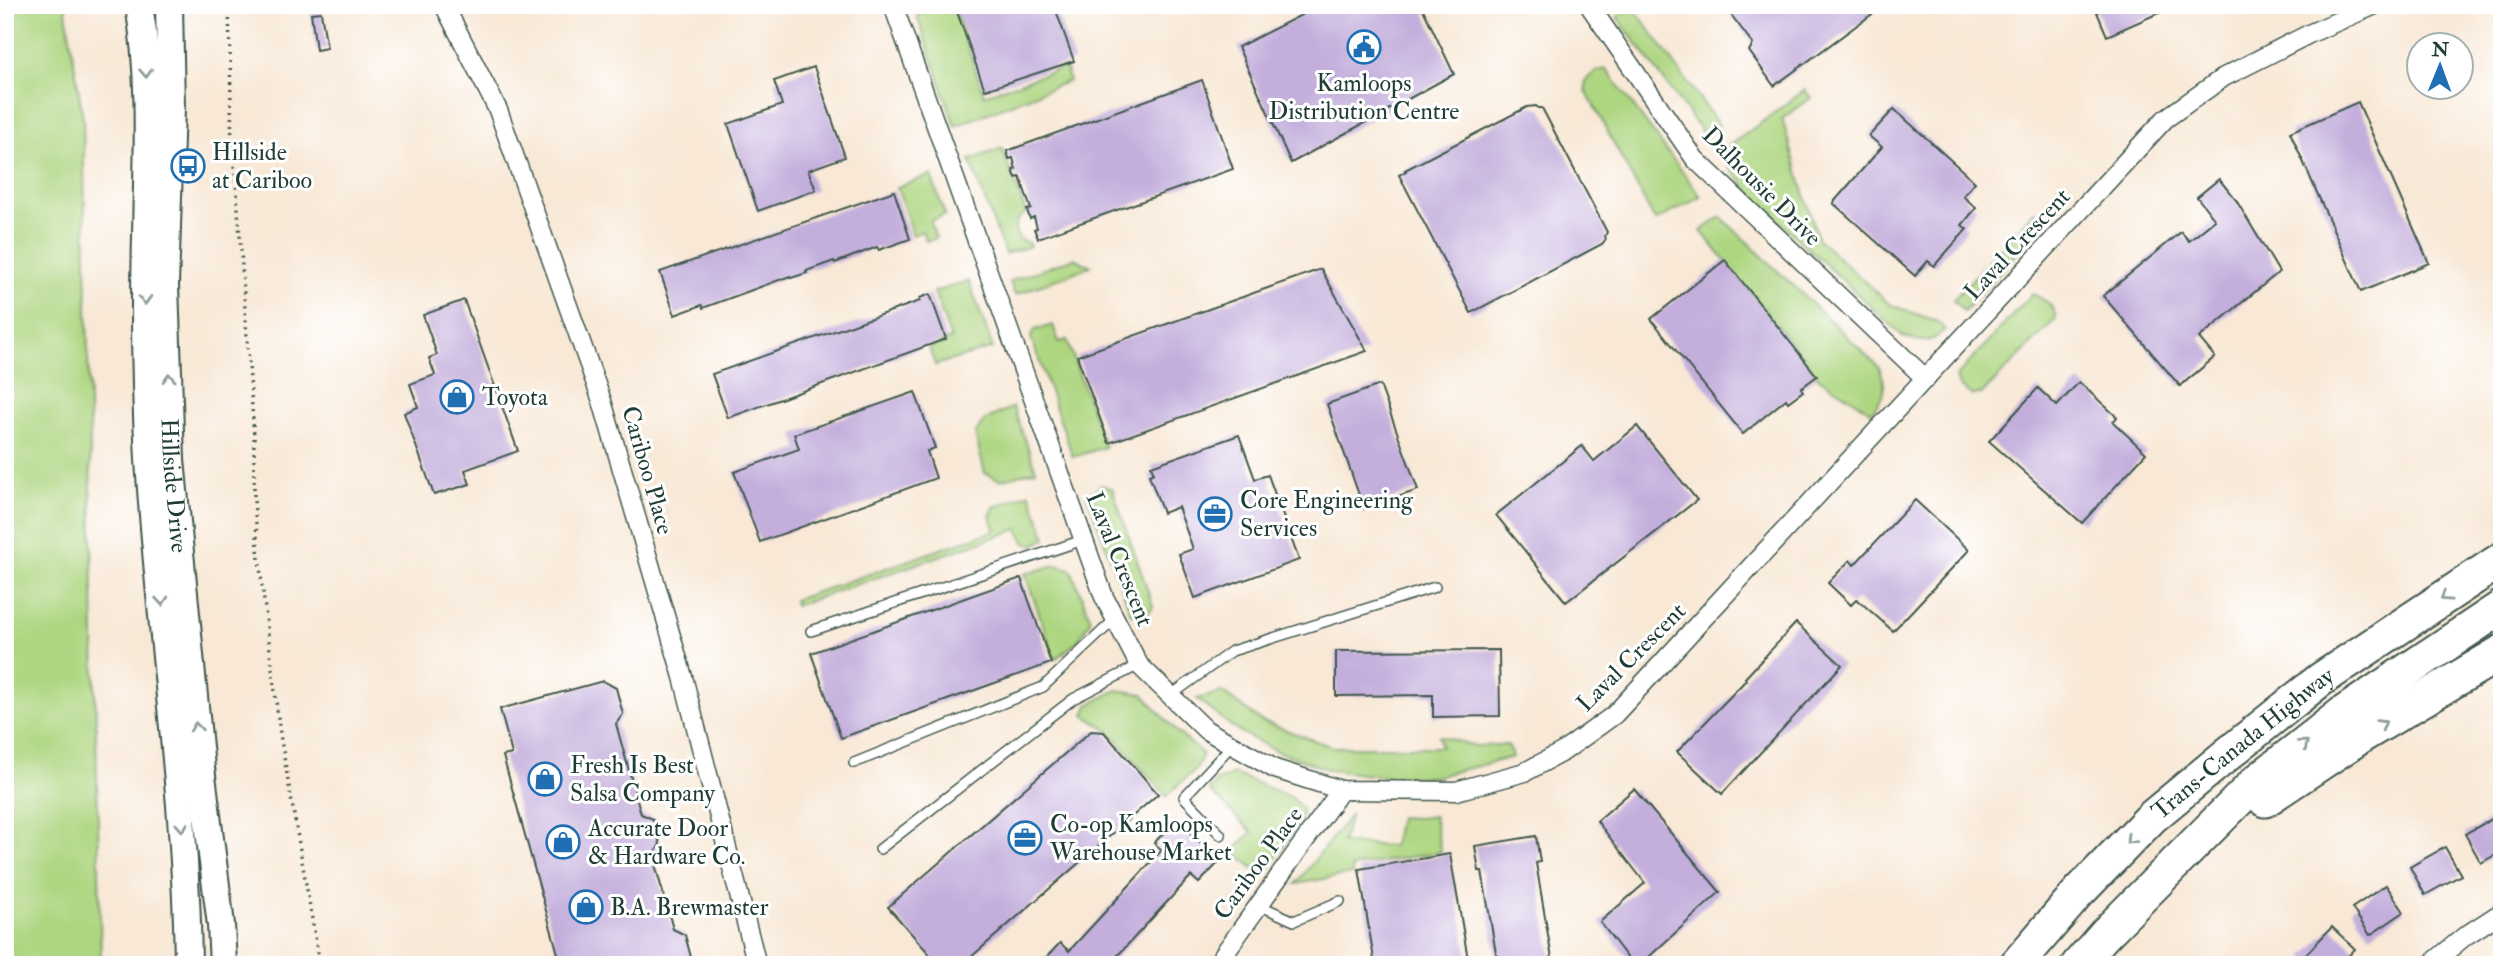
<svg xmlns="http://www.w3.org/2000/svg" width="2507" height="970" viewBox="0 0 2507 970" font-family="'IM FELL Double Pica',serif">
	<rect width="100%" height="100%" fill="#fff"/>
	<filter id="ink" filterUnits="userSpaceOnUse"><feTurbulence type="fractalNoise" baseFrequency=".0143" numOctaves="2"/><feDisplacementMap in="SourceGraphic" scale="14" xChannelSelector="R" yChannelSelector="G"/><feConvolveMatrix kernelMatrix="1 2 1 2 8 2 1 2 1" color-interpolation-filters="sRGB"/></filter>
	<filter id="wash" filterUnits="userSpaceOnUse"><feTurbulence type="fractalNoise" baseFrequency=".00686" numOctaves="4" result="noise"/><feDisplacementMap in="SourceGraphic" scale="28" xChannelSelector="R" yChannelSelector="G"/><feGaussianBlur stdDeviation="1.57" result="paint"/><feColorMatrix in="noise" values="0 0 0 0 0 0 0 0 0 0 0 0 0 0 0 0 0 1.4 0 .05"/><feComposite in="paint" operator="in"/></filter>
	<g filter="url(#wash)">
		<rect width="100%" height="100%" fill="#f8e8d5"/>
		<g fill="#aed681" stroke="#668a5a" stroke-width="2">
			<path d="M 5,5 L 65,5 L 83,119 L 101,965 L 5,965 Z"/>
			<path d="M 944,5 L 953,5 L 984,95 L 1065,67 L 1069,81 L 955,126 L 917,15 Z"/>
			<path d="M 1633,7 L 1719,125 L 1706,137 L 1617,17 Z"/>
			<path d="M 1606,69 L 1701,197 L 1655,221 L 1586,91 L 1585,81 L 1595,72 Z"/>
			<path d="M 1805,90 L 1811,98 L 1782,119 L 1818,239 L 1889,304 L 1938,322 L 1945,330 C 1930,344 1923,343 1904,337 L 1758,202 L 1719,154 Z"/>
			<path d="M 1002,148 L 1026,213 L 1017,220 L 1015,230 L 1020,240 L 1029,243 L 1030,246 L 1005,254 L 970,160 Z"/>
			<path d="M 931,175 L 945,215 L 930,221 L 936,238 L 926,241 L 922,231 L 913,235 L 897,187 Z"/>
			<path d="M 2035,211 L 2044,223 L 1964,311 L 1953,300 Z"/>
			<path d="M 1721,217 L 1879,367 C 1888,388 1885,394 1872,412 L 1819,378 L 1701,231 Z"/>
			<path d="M 1074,258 L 1091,266 L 1015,295 L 1010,281 Z"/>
			<path d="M 969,281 L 993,348 L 935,365 L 929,348 L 951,339 L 934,292 Z"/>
			<path d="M 2032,294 C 2045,300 2054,304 2056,319 L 1982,394 L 1972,395 L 1959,386 L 1956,377 Z"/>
			<path d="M 1053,325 L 1059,342 L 1067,340 L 1105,447 L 1073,457 L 1031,337 L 1035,330 Z"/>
			<path d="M 1013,407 L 1036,470 L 1000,480 L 985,473 L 975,434 L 985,420 Z"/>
			<path d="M 1101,485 L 1112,488 L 1153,606 C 1148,616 1142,616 1131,614 L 1087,495 Z"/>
			<path d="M 1030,493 L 1046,538 L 1034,545 L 1025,543 L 1018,529 L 795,606 L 794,600 L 996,530 L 990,516 L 994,507 Z"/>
			<path d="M 1056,565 L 1071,569 L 1091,620 L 1078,641 L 1055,659 L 1025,574 Z"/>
			<path d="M 1117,690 L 1143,694 L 1176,731 L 1203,754 L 1196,769 L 1166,796 L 1109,731 L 1084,715 L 1088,705 Z"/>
			<path d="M 1222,692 L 1261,721 L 1333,747 L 1441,747 L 1439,736 L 1475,746 L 1508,745 L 1513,757 L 1433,777 L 1387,777 L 1330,770 L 1276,751 L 1235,729 L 1197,699 Z"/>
			<path d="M 1234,774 L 1291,797 L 1302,808 L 1301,823 L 1263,876 L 1233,851 L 1252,832 L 1209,790 L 1217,781 Z"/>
			<path d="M 1351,814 L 1342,843 L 1393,846 L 1399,817 L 1418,818 L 1434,816 L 1441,852 L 1352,867 L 1352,874 L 1296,884 Z"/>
		</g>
		<g id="blocks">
			<g fill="#c3aedc">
				<path d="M 969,5 L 1054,5 L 1074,61 L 985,90 L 956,9 Z"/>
				<path d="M 1321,5 L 1421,5 L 1454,74 L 1291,163 L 1238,47 Z"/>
				<path d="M 1715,5 L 1876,5 L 1879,9 L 1774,86 L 1749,51 L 1753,44 L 1726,8 L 1718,9 Z"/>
				<path d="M 2094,5 L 2177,5 L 2107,36 Z"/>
				<path d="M 321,12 L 327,48 L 316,50 L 311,13 Z"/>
				<path d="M 814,67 L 845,157 L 808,170 L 816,190 L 758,211 L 728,124 L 782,105 L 774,81 Z"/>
				<path d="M 1202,80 L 1233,169 L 1038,238 L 1034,229 L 1037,228 L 1034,217 L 1030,219 L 1027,210 L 1031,209 L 1020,177 L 1016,178 L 1013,170 L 1016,169 L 1013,158 L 1009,159 L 1007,151 Z"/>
				<path d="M 2358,102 L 2429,263 L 2361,292 L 2290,132 Z"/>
				<path d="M 1536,106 L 1538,108 L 1542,108 L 1607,232 L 1605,236 L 1606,239 L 1602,244 L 1471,313 L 1399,175 L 1406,171 L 1405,170 L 1527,107 Z"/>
				<path d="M 1894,109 L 1975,182 L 1963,196 L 1976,208 L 1962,225 L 1967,229 L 1934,266 L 1928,261 L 1915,276 L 1833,203 L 1882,147 L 1869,136 Z"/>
				<path d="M 2219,179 L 2236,200 L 2279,272 L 2199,338 L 2215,357 L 2180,386 L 2103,296 L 2181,232 L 2189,241 L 2215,220 L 2197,197 Z"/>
				<path d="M 894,191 L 910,239 L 879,250 L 877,247 L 835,263 L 834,261 L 806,271 L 807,273 L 791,278 L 790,276 L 703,308 L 702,305 L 675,315 L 660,272 Z"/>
				<path d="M 1725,260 L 1817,376 L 1801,388 L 1803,391 L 1788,402 L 1786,399 L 1743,434 L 1651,319 Z"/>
				<path d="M 1321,269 L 1367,351 L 1109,443 L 1077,356 Z"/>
				<path d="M 930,294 L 946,339 L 728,418 L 712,374 L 920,301 L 920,298 Z"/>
				<path d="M 464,300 L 518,451 L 465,470 L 470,484 L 434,495 L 404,413 L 418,407 L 410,384 L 435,375 L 429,358 L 437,355 L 423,315 Z"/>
				<path d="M 2079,382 L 2117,417 L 2113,422 L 2146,453 L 2082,523 L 1989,441 L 2038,388 L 2057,406 Z"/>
				<path d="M 1380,385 L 1418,490 L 1364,509 L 1327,404 Z"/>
				<path d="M 915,392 L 935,448 L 927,451 L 936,478 L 760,542 L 734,472 L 799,449 L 794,434 Z"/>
				<path d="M 1637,426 L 1697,500 L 1566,602 L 1496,515 L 1582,446 L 1594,461 Z"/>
				<path d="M 1239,435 L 1255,479 L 1268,475 L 1299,560 L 1195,598 L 1179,554 L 1193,549 L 1178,507 L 1163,513 L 1149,475 L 1154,473 L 1151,466 Z"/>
				<path d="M 1915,500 L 1969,550 L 1893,631 L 1857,599 L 1851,605 L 1828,583 L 1850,560 L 1854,565 Z"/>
				<path d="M 1021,578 L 1051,663 L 841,738 L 811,653 Z"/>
				<path d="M 1796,623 L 1842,665 L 1722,794 L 1677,752 L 1746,680 L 1745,678 Z"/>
				<path d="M 1499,650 L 1500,716 L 1433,717 L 1433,695 L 1336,696 L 1336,651 Z"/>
				<path d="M 603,681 L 616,688 L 623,714 L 616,724 L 641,814 L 653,819 L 660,844 L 653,857 L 673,929 L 685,935 L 692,961 L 690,965 L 573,965 L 571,958 L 560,961 L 503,756 L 512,754 L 500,709 Z"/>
				<path d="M 1091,731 L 1104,732 L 1158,794 L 962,965 L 939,965 L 888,907 Z"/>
				<path d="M 1634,789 L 1720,892 L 1640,965 L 1633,965 L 1600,922 L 1645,883 L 1597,821 Z"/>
				<path d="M 2501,814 L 2502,851 L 2481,863 L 2465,834 Z"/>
				<path d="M 1176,820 L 1220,861 L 1199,883 L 1191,876 L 1109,965 L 1039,965 L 1060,943 L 1069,951 L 1162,850 L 1154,843 Z"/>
				<path d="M 1536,836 L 1540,862 L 1536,863 L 1553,965 L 1498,965 L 1482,871 L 1479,871 L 1475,846 Z"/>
				<path d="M 2445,847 L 2461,875 L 2425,895 L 2410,867 Z"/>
				<path d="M 1450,854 L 1469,965 L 1375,965 L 1359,869 Z"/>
				<path d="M 2386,885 L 2404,912 L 2370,935 L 2352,908 Z"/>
				<path d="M 2332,927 L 2355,949 L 2340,965 L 2312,965 L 2304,956 Z"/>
			</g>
		</g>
	</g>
	<g filter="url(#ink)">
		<use href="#blocks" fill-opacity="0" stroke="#40574c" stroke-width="2"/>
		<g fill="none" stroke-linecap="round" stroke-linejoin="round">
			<defs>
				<g id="service">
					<path d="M 811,631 L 1083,540"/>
					<path d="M 1170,696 L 1232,651 L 1435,587"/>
					<path d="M 854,763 L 1043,687 L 1115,619"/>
					<path d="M 1221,835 L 1184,797 L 1232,745"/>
					<path d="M 880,849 L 1073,699 L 1139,665"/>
					<path d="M 1259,905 L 1294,921 L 1340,901"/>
				</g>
				<g id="minor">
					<path d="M 444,5 L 498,110 L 602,401 L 683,677 L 757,965"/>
					<path d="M 893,5 L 1104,597 L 1139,665 L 1206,730 L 1275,769 L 1341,790 L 1456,791 L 1525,772 L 1564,751 L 1614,715 L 2165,119 L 2224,77 L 2311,33 L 2375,5"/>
					<path d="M 1589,5 L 1695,159 L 1926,379"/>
					<path d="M 1216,965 L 1341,790"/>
					<path d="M 2430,965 L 2465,936 L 2502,912"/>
				</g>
				<g id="secondary">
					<path d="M 139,5 C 152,82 147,160 146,237 C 144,311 145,386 149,459 C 159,628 186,795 188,965"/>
					<path id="s1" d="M 169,5 L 171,108 L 165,285 L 171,460 L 201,768 L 221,925 L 223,965"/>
				</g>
				<g id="motorway">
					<path d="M 2265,800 L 2363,735 L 2502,652"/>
					<path id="s2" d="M 2016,965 L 2078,893 L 2152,817 L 2229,753 L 2320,680 L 2502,559"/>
					<path d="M 2078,965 L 2104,935 L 2257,781 L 2342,714 L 2502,607"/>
				</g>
			</defs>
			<use href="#service" stroke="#40574c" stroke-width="12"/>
			<use href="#minor" stroke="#40574c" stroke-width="21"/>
			<use href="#secondary" stroke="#40574c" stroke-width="30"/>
			<use href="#motorway" stroke="#40574c" stroke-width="37"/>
			<path stroke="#40574c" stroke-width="3.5" stroke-dasharray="2 5" stroke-linecap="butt" d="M 229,5 L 232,151 L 236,181 L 254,436 L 254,501 L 259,559 L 280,734 L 320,965"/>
			<use href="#service" stroke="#fff" stroke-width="9"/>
			<use href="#minor" stroke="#fff" stroke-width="18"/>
			<use href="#secondary" stroke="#fff" stroke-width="26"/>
			<use href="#motorway" stroke="#fff" stroke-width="33"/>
		</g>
		<defs><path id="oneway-chevron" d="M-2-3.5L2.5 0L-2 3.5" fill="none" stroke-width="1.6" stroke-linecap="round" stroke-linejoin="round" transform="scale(1.75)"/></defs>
		<g stroke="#8f9e9a">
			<use href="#oneway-chevron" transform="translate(146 73) rotate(87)"/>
			<use href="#oneway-chevron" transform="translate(145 300) rotate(88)"/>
			<use href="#oneway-chevron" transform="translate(169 378) rotate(-92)"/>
			<use href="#oneway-chevron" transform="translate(2445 597) rotate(146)"/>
			<use href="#oneway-chevron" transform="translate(162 601) rotate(85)"/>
			<use href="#oneway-chevron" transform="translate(2382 724) rotate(-31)"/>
			<use href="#oneway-chevron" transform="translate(196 727) rotate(-96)"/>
			<use href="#oneway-chevron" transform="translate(2304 744) rotate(-39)"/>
			<use href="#oneway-chevron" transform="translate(182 827) rotate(86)"/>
			<use href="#oneway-chevron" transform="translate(2130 840) rotate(134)"/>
		</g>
	</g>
	<defs>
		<symbol id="civic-ring" viewBox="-11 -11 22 22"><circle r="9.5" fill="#fff" stroke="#1f6fb2" stroke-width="1.5"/><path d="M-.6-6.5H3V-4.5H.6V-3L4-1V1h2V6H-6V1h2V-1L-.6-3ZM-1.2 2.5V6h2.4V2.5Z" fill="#1f6fb2"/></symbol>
		<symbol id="bus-ring" viewBox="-11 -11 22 22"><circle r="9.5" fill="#fff" stroke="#1f6fb2" stroke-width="1.5"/><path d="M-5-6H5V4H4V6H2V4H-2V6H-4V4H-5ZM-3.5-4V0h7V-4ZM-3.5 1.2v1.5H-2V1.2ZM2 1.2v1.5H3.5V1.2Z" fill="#1f6fb2"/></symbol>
		<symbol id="shop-ring" viewBox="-11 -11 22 22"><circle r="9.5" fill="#fff" stroke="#1f6fb2" stroke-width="1.5"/><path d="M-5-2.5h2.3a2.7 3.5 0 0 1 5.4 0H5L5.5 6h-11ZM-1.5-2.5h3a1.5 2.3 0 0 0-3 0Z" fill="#1f6fb2"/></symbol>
		<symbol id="office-ring" viewBox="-11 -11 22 22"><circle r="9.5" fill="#fff" stroke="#1f6fb2" stroke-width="1.5"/><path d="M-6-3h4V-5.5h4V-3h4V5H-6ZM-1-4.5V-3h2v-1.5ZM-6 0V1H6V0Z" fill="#1f6fb2"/></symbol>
	</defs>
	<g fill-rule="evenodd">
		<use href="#civic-ring" x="1345" y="28" width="38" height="38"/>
		<use href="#bus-ring" x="169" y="147" width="38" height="38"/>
		<use href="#shop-ring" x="438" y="378" width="38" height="38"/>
		<use href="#office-ring" x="1196" y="495" width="38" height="38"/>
		<use href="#shop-ring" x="526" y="760" width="38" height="38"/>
		<use href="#office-ring" x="1006" y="819" width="38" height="38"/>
		<use href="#shop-ring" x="544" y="823" width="38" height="38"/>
		<use href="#shop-ring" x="567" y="888" width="38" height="38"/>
	</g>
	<g text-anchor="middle" stroke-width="6" stroke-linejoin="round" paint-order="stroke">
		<g font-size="24" fill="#1f3d34" stroke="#fff" text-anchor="start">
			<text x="1364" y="91" text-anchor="middle">Kamloops<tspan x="1364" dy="28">Distribution Centre</tspan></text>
			<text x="212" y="160">Hillside<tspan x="212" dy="28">at Cariboo</tspan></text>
			<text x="482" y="405">Toyota</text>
			<text x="1240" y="508">Core Engineering<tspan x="1240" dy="28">Services</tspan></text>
			<text x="570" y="773">Fresh Is Best<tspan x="570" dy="28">Salsa Company</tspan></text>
			<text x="1050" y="832">Co-op Kamloops<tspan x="1050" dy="28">Warehouse Market</tspan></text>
			<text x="588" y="836">Accurate Door<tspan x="588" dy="28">&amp; Hardware Co.</tspan></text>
			<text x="610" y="915">B.A. Brewmaster</text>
		</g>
		<g font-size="24" fill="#1f3d34" stroke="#fff">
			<text transform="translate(1762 186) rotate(45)" y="8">Dalhousie Drive</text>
			<text transform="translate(2017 244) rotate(-47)" y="8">Laval Crescent</text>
			<text transform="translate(648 470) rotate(74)" y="8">Cariboo Place</text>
			<text dy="8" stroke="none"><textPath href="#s1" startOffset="481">Hillside Drive</textPath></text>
			<text transform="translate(1120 559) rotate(68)" y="8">Laval Crescent</text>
			<text transform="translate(1631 657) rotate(-45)" y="8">Laval Crescent</text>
			<text dy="8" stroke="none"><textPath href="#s2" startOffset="318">Trans-Canada Highway</textPath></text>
			<text transform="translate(1258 863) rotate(-54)" y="8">Cariboo Place</text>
		</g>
	</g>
	<rect width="2507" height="970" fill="none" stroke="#fff" stroke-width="28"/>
	<g transform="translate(2440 66) rotate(1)"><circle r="33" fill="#ffffff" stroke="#a5b1ae" stroke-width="2"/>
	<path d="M0-5L12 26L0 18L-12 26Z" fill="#1f6fb2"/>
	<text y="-10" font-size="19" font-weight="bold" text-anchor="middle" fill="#1f3d34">N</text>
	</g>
</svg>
